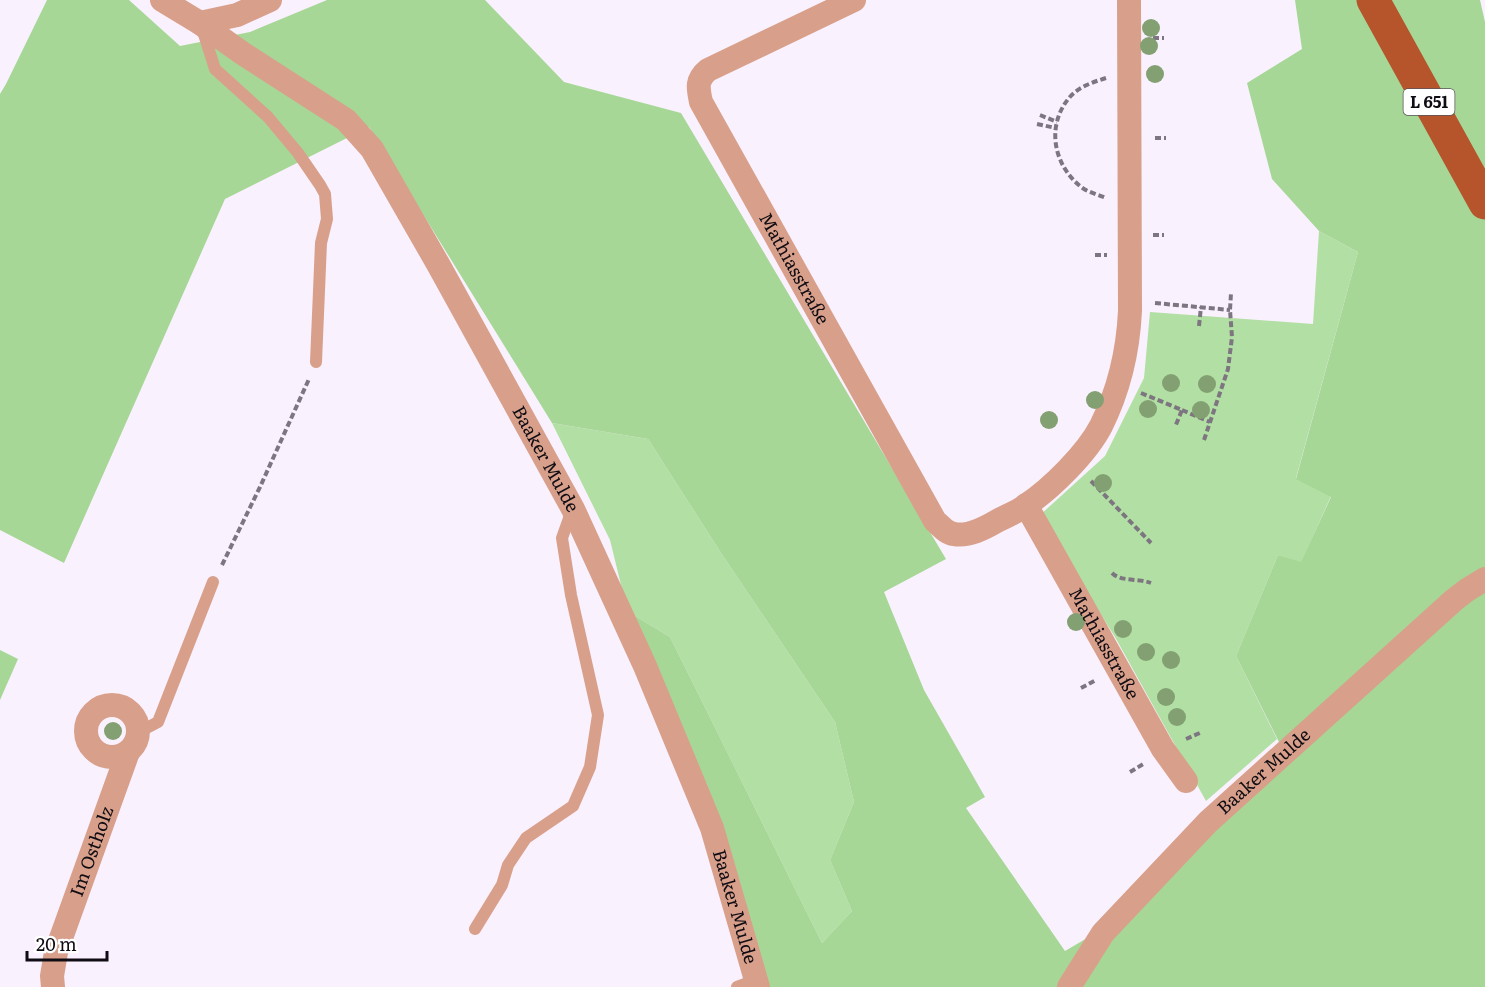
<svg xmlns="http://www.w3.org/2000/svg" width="1485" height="987" viewBox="0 0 1485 987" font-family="Literata,serif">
	<rect width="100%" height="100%" fill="#faf1fe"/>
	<g fill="#b2dfa3">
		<path d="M 1319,231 L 1358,252 L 1296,478 L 1331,496 L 1301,563 L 1278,555 L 1236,656 L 1277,739 L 1206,801 L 1115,637 L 1039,516 L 1105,456 L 1144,378 L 1150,312 L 1313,324 Z"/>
		<path d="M 552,423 L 648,439 L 723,556 L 835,722 L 854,802 L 830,860 L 852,911 L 822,943 L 670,637 L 632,614 L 622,589 L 610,540 Z"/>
	</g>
	<g fill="#a6d796">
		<path d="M 47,0 L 129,0 L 180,46 L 250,32 L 327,0 L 485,0 L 564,82 L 681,113 L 946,559 L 884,592 L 924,690 L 985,797 L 966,808 L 1065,951 L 1123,917 L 1286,756 L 1236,656 L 1278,555 L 1301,562 L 1331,497 L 1296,479 L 1358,252 L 1319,231 L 1272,179 L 1247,83 L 1302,49 L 1295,0 L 1480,0 L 1485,22 L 1485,987 L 759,987 L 632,614 L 670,637 L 822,943 L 852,911 L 830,860 L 854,802 L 835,722 L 723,556 L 648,439 L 552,423 L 369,127 L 225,199 L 64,563 L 0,530 L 0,94 L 6,84 Z"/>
		<path d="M 0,650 L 18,659 L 0,700 Z"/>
	</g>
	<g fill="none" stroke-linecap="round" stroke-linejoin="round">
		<g stroke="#7d7680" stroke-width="4" stroke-dasharray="6 3" stroke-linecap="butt">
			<path d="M 1153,38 L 1164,38"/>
			<path d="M 1106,78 C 1093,82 1078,87 1069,98 C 1045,127 1054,168 1084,189 C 1091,193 1099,195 1106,198"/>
			<path d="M 1040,115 L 1057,122"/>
			<path d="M 1037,124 L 1056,128"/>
			<path d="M 1155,138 L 1166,138"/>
			<path d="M 1153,235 L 1164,235"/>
			<path d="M 1095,255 L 1107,255"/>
			<path d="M 1155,303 L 1230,310"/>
			<path d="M 1199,326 L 1201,307"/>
			<path d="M 1141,393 L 1182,410 L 1175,427"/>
			<path d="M 1182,410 L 1210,422"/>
			<path d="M 1204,440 L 1228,369 L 1232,337 L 1230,310 L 1231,293"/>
			<path d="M 1091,481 L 1151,543"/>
			<path d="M 222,565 L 260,487 L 309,379"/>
			<path d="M 1112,573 C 1121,582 1138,578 1151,583"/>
			<path d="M 1081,688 L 1096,680"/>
			<path d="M 1186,739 L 1202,732"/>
			<path d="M 1130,772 L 1145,763"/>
		</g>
		<g stroke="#d8a08b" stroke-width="12">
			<path d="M 202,28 L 215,69 L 268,117 L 298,153 L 320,185 L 325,194 L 327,219 L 321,243 L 316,362"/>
			<path d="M 139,732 L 158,722 L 213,582"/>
			<path d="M 475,929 L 502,885 L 508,865 L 526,838 L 573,806 L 590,767 L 598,715 L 571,595 L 562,538 L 572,510"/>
			<path d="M 737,987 L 756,980"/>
		</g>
		<g stroke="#d8a08b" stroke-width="24">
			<path id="s1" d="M 162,0 L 200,23 L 242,53 L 346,120 L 372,149 L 438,264 L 573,509 L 645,666 L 712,828 L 758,987"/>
			<path id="s2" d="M 854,0 L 708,70 C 696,80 698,88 701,102 L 935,521 C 941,526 946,533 954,534 C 968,537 985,528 997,521 C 1006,516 1017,512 1025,506 C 1051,489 1087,453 1101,426 C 1120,388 1128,352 1130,311 L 1129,0"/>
			<path d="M 200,23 L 237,15 L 270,0"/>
			<path id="s3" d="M 1026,505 L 1163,749 L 1186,781"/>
			<circle cx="112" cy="731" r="26"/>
			<path id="s4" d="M 53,987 L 52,976 L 56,952 L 128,752"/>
			<path id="s5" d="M 1069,987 L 1103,933 L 1208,822 L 1454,600 L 1467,590 L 1485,579"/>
		</g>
		<path stroke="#b6542c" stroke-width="33" d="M 1373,0 L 1485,203"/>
	</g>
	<g fill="#83a072">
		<circle cx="1151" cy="28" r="9"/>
		<circle cx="1149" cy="46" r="9"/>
		<circle cx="1155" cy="74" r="9"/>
		<circle cx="1171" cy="383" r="9"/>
		<circle cx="1207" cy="384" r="9"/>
		<circle cx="1095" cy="400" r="9"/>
		<circle cx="1148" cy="409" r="9"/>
		<circle cx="1201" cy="410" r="9"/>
		<circle cx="1049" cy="420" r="9"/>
		<circle cx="1103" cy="483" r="9"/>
		<circle cx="1076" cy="622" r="9"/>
		<circle cx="1123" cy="629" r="9"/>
		<circle cx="1146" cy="652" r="9"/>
		<circle cx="1171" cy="660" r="9"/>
		<circle cx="1166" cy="697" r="9"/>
		<circle cx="1177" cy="717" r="9"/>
		<circle cx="113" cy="731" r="9"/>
	</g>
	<g text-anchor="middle" stroke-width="6" stroke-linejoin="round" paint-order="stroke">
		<rect fill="#fff" stroke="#58555a" stroke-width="1.5" x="1403.5" y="89" width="51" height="26" rx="4.5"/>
		<g font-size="16" font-weight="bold" fill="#100c13">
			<text x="1429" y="108">L 651</text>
		</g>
		<g font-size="18" fill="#100c13" stroke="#fff">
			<text dy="6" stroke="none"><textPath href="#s2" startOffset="388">Mathiasstraße</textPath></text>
			<text dy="6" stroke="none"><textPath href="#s1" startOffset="614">Baaker Mulde</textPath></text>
			<text dy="6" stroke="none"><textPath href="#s3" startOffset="159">Mathiasstraße</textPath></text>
			<text dy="6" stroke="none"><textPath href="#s5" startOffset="292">Baaker Mulde</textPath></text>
			<text dy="6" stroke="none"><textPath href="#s4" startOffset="142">Im Ostholz</textPath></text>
			<text dy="6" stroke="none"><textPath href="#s1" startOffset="1101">Baaker Mulde</textPath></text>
		</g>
	</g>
	<path d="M27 951v9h80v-9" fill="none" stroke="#100c13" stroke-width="3"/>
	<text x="36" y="951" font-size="18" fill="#100c13" stroke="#ffffff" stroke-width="4.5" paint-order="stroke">20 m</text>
</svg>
